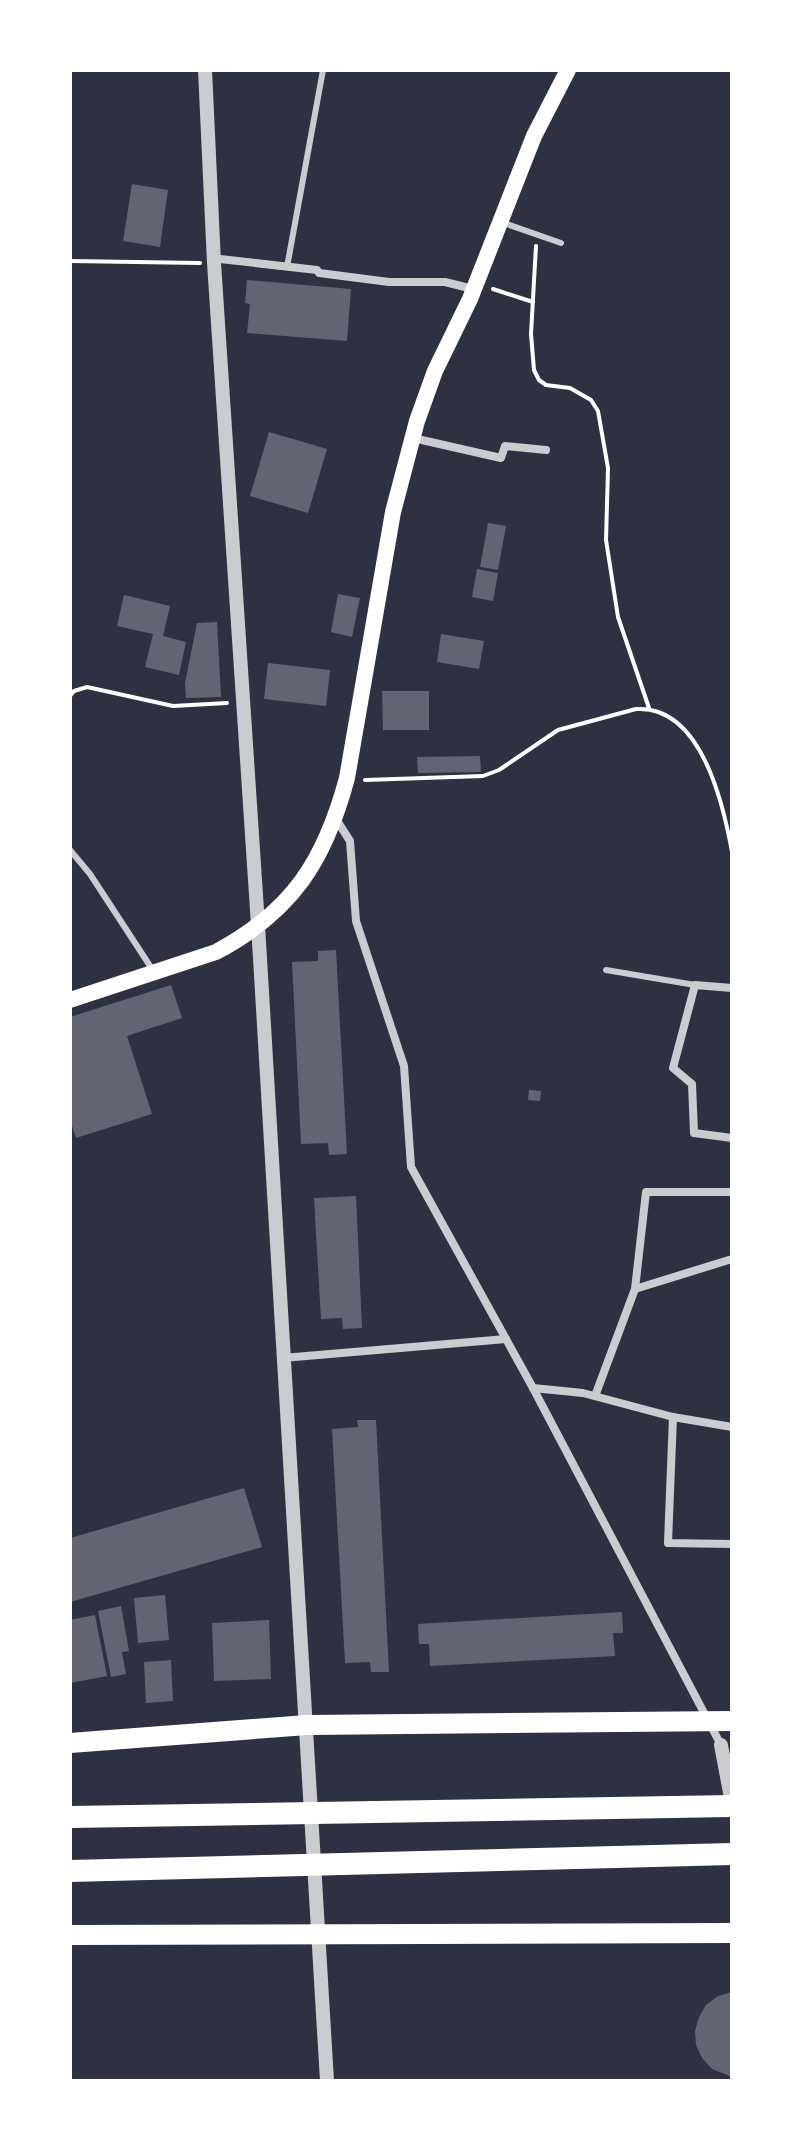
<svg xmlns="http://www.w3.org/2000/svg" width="802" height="2151" viewBox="0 0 802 2151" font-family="'IBM Plex Sans',sans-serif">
	<rect width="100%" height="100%" fill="#2d3142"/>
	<g fill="#626471">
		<path d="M 132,184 L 168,190 L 160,247 L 123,241 Z"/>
		<path d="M 247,280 L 351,289 L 347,341 L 247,333 L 250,304 L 245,303 Z"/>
		<path d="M 269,432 L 327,449 L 308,513 L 250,496 Z"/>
		<path d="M 488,523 L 506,526 L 498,570 L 480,567 Z"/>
		<path d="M 477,569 L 498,573 L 493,601 L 472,597 Z"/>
		<path d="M 338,594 L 360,598 L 352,637 L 331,632 Z"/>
		<path d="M 124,595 L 170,606 L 163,636 L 186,642 L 179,675 L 145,667 L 153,634 L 117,626 Z"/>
		<path d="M 217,622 L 221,697 L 186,698 L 185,683 L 197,623 Z"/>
		<path d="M 441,634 L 484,641 L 479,669 L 437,662 Z"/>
		<path d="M 268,663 L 330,670 L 326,706 L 264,699 Z"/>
		<path d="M 382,691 L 429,691 L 429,730 L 383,730 Z"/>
		<path d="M 480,756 L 481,772 L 418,773 L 417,757 Z"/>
		<path d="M 336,950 L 347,1154 L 329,1155 L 328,1143 L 301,1144 L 292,962 L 318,961 L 318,951 Z"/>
		<path d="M 171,985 L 182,1018 L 127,1036 L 152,1114 L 76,1138 L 70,1120 L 70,1017 Z"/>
		<path d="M 529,1090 L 541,1091 L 540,1101 L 528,1100 Z"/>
		<path d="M 356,1196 L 362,1328 L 343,1329 L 342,1318 L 321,1319 L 314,1198 Z"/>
		<path d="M 357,1420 L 376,1420 L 389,1672 L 371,1672 L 370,1662 L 345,1663 L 332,1429 L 358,1427 Z"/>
		<path d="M 244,1488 L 262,1547 L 70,1602 L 70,1538 Z"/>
		<path d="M 165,1595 L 169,1640 L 138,1643 L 134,1598 Z"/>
		<path d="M 121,1606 L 129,1651 L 122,1652 L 126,1674 L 111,1677 L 98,1611 Z"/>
		<path d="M 622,1612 L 623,1633 L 613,1633 L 615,1656 L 430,1666 L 429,1644 L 419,1644 L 418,1624 Z"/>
		<path d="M 95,1615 L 107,1676 L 70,1683 L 70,1620 Z"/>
		<path d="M 269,1620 L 271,1679 L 214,1681 L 212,1623 Z"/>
		<path d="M 171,1660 L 173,1701 L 146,1703 L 144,1662 Z"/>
		<path d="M 732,1992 L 732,2077 L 712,2069 L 702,2058 L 696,2045 L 695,2031 L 699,2017 L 706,2005 L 718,1996 Z"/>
	</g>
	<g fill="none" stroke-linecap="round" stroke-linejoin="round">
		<g stroke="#fff" stroke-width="4">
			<path d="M 536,246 L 531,334 L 534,370 L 539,380 L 546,385 L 570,388 L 591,400 L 598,411 L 608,468 L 606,540 L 618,617 L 649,708"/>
			<path d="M 70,261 L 200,263"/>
			<path d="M 493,289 L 533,302"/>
			<path d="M 70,696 L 74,691 L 87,687 L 173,706 L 227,703"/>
			<path d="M 365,780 L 483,776 L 499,770 L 558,730 L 636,709 C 701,705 723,802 732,852"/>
		</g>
		<g stroke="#caccd0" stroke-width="6">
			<path d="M 501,222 L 561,243"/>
			<path d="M 287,267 L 323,70"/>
			<path d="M 70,850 L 90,874 L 154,972"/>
			<path d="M 606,970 L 695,985"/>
		</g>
		<g stroke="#caccd0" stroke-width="8">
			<path d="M 214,263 L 220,259 L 317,270 L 319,273 L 389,282 L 445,282 L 473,289"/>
			<path d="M 413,438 L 501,458 L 505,446 L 546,450"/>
			<path d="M 336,819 L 350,841 L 356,921 L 404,1066 L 411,1167 L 533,1388 L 721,1745"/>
			<path d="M 732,988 L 695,985 L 673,1068 L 692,1084 L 694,1133 L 732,1138"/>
			<path d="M 635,1289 L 732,1259"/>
			<path d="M 283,1358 L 506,1339"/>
			<path d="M 533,1388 L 583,1393 L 673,1417 L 732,1427"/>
			<path d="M 595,1396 L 635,1289 L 646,1192 L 732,1192"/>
			<path d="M 673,1417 L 668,1543 L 732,1544"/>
		</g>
		<g stroke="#caccd0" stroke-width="14">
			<path d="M 205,70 L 214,263 L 258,925 L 327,2081"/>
			<path d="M 721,1745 L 732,1803"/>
		</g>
		<path stroke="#fff" stroke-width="16" d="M 70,1000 L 216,952 C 293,911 325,860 347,778 L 393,512 L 417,421 L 435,371 L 470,299 L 534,136 L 568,70"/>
		<g stroke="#fff" stroke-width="20">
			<path d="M 70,1743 L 307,1725 L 732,1721"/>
			<path d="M 70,1935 L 732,1933"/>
		</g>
		<g stroke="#fff" stroke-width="22">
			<path d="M 70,1817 L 732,1806"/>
			<path d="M 70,1871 L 732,1854"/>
		</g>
	</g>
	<rect width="802" height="2151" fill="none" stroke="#ffffff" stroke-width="144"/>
</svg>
